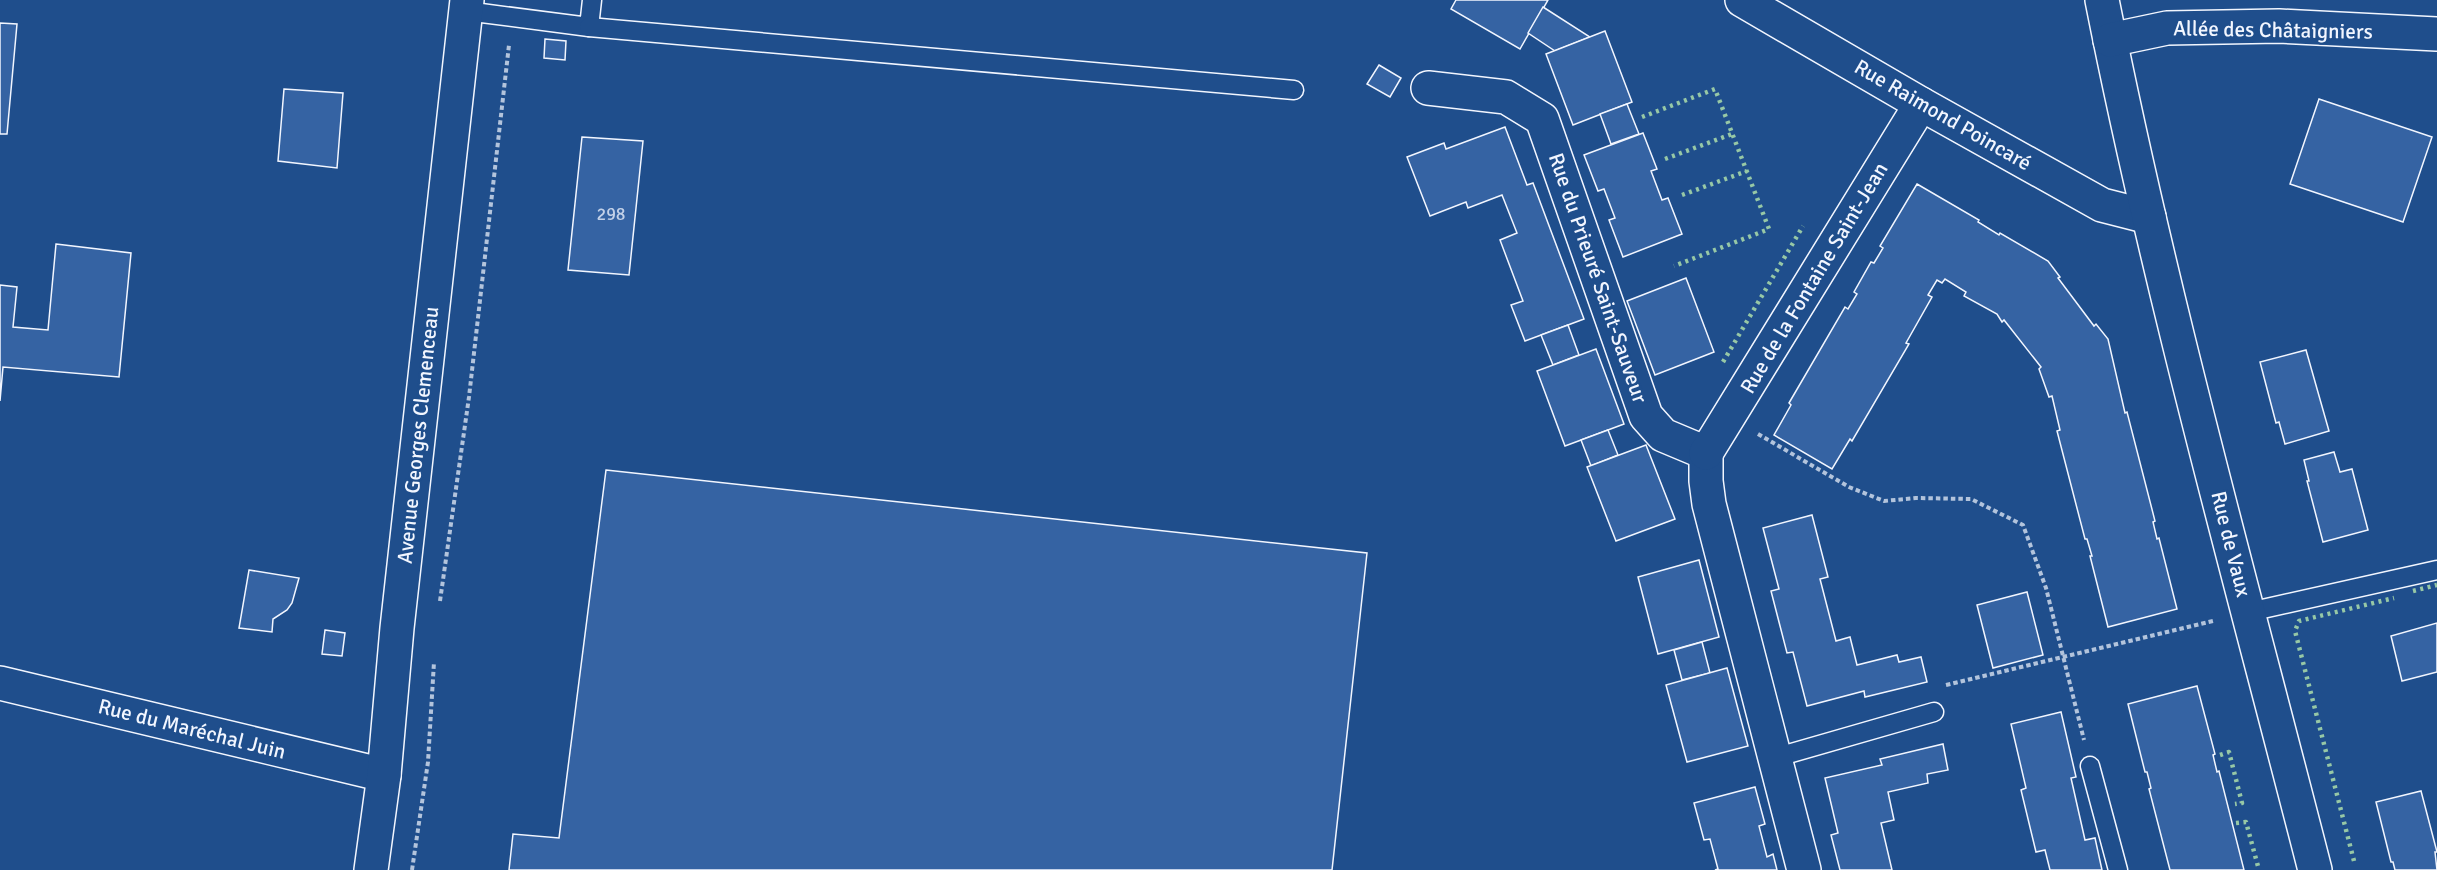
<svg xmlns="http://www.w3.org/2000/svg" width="2437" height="870" viewBox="0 0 2437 870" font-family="Signika,sans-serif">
	<rect width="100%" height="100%" fill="#1f4e8c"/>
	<g fill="#3563a3" stroke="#f2f6ff" stroke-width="1.5">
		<path d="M 1456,0 L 1548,0 L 1520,49 L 1451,9 Z"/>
		<path d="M 1543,7 L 1590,37 L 1555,51 L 1528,33 Z"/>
		<path d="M 0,23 L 17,24 L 7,134 L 0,134 Z"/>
		<path d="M 1605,31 L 1632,102 L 1573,125 L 1546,54 Z"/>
		<path d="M 545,39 L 566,41 L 565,60 L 544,58 Z"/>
		<path d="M 1379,65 L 1401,78 L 1390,97 L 1367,84 Z"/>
		<path d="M 284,89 L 343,93 L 337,168 L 278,161 Z"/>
		<path d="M 2319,99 L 2432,137 L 2403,222 L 2290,184 Z"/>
		<path d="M 1627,104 L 1639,134 L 1611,144 L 1600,114 Z"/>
		<path d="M 1505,127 L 1527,185 L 1533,183 L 1584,319 L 1525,341 L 1511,305 L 1523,301 L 1500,240 L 1517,233 L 1502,195 L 1468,208 L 1466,202 L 1430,216 L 1407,157 L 1444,143 L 1446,149 Z"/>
		<path d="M 1643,133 L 1657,169 L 1651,171 L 1662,200 L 1668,198 L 1682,234 L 1623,257 L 1609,220 L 1615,218 L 1604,189 L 1598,191 L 1584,155 Z"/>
		<path d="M 582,137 L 643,141 L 629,275 L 568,270 Z"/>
		<path d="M 1917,184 L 1979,220 L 1978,222 L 1999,235 L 2000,233 L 2048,261 L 2060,277 L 2058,278 L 2094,326 L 2096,324 L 2108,339 L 2125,413 L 2127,412 L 2155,521 L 2153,522 L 2157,539 L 2159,538 L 2177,609 L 2108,627 L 2090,556 L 2092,556 L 2087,539 L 2085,539 L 2057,431 L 2060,430 L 2052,396 L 2049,397 L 2039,369 L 2041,367 L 2004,320 L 2002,322 L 1997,314 L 1964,296 L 1966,292 L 1945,279 L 1942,283 L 1937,280 L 1928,295 L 1932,297 L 1906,343 L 1909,344 L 1852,441 L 1850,439 L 1832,469 L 1774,435 L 1791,405 L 1789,403 L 1845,307 L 1848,309 L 1857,294 L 1854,292 L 1871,262 L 1874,263 L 1883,248 L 1880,246 Z"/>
		<path d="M 56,244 L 131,253 L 119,377 L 3,367 L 0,401 L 0,285 L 17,287 L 13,327 L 48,330 Z"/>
		<path d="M 1686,278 L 1714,352 L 1655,375 L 1627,301 Z"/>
		<path d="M 1568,325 L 1579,355 L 1553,365 L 1541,335 Z"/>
		<path d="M 1596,349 L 1624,424 L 1565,446 L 1537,371 Z"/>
		<path d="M 2306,350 L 2329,431 L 2285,444 L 2279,422 L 2276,423 L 2260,362 Z"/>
		<path d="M 1608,430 L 1618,455 L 1591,466 L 1581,440 Z"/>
		<path d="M 1646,445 L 1675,519 L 1616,541 L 1587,467 Z"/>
		<path d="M 2334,452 L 2340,472 L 2352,469 L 2368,530 L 2323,542 L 2307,481 L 2309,481 L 2304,460 Z"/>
		<path d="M 606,470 L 1367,553 L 1332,870 L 509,870 L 513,834 L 559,838 Z"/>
		<path d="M 1812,515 L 1828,577 L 1820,579 L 1836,641 L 1850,637 L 1857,665 L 1897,655 L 1899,662 L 1921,657 L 1927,682 L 1865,697 L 1864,691 L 1807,706 L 1793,652 L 1787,653 L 1771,591 L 1779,589 L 1763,528 Z"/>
		<path d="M 1699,560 L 1719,637 L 1658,654 L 1638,577 Z"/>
		<path d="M 249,570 L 299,578 L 292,603 L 287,610 L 273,619 L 272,632 L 239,628 Z"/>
		<path d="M 2027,592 L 2043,655 L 1993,668 L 1977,605 Z"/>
		<path d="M 2437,623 L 2437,672 L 2402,681 L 2391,636 Z"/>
		<path d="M 325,630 L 345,633 L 342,656 L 322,654 Z"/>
		<path d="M 1702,642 L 1710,673 L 1682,680 L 1674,650 Z"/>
		<path d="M 1727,668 L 1748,746 L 1687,762 L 1666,685 Z"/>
		<path d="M 2197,686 L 2215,754 L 2213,755 L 2217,772 L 2219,771 L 2244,870 L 2170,870 L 2149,789 L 2151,788 L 2147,772 L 2145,772 L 2128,704 Z"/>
		<path d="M 2061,712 L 2076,777 L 2071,778 L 2085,840 L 2095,838 L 2102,870 L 2050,870 L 2045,850 L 2036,852 L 2021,790 L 2026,788 L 2011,724 Z"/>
		<path d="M 1943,744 L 1948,770 L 1927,774 L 1928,783 L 1888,792 L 1894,820 L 1881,823 L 1892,870 L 1840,870 L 1831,835 L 1838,833 L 1825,778 L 1882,765 L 1880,759 Z"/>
		<path d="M 1755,787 L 1765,824 L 1759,826 L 1767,857 L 1773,854 L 1777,870 L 1715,870 L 1718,869 L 1710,839 L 1704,840 L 1694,803 Z"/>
		<path d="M 2421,791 L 2437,852 L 2435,852 L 2437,870 L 2395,870 L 2393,862 L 2391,862 L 2376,802 Z"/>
	</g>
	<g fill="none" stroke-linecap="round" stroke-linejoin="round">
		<defs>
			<g id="lane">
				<path d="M 466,11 L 589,27 L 592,0"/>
				<path d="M 589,27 L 1294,90"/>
				<path d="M 2249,612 L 2437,570"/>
				<path d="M 1774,758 L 1934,712"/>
				<path d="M 2090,766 L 2118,870"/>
			</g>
			<g id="street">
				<path d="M 1742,0 L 1921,104 L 2102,205 L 2149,217"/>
				<path d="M 2102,0 C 2160,293 2241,581 2315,870"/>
				<path d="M 2110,40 L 2167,28 L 2279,26 L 2437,34"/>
				<path d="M 1428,88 L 1506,97 L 1542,119 L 1646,416 L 1663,435 L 1706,453"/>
				<path d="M 1706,453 L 1706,481 L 1709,504 L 1804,870"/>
				<path d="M 1706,453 L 1921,104"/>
				<path d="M 0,683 L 384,775"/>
			</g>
			<path id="secondary" d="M 371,870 L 384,775 L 397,628 L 467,0"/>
		</defs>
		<use href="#lane" stroke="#f2f6ff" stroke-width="21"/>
		<use href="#street" stroke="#f2f6ff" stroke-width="36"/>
		<use href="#secondary" stroke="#f2f6ff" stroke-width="36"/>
		<g stroke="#b3c4dc" stroke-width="4" stroke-dasharray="4.5 3" stroke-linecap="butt">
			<path d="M 1758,434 L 1849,487 L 1884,501 L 1916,498 L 1971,499 L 2023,525 L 2046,588 L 2084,740"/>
			<path d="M 440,601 L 469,397 L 509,45"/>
			<path d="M 1946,685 L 2213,621"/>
			<path d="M 412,870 L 428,762 L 434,662"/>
		</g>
		<use href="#lane" stroke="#1f4e8c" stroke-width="18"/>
		<use href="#street" stroke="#1f4e8c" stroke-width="33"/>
		<use href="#secondary" stroke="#1f4e8c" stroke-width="33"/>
		<g stroke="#97c8a6" stroke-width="4.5" stroke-dasharray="3 4.5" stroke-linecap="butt">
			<path d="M 1642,117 L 1715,89 L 1769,229 L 1674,266"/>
			<path d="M 1665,159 L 1732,134"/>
			<path d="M 1682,195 L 1747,171"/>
			<path d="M 1723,362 L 1803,226"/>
			<path d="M 2413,591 L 2437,585"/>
			<path d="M 2220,755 L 2229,752 L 2242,803 L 2235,804"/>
			<path d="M 2236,823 L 2246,822 L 2259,870"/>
			<path d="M 2354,861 L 2295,631 L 2299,621 L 2394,598"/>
		</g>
	</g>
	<g text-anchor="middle" stroke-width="4.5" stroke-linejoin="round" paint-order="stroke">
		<g font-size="18" fill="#c3d1e8">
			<text x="611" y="220">298</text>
		</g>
		<g font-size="21" fill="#f2f6ff" stroke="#1f4e8c">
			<text transform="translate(2273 30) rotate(1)" y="7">Allée des Châtaigniers</text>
			<text transform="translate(1943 115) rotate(30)" y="7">Rue Raimond Poincaré</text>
			<text transform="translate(1598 278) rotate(71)" y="7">Rue du Prieuré Saint-Sauveur</text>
			<text transform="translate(1814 278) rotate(-59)" y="7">Rue de la Fontaine Saint-Jean</text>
			<text transform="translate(418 435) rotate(-84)" y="7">Avenue Georges Clemenceau</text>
			<text transform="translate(2231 544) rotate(76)" y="7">Rue de Vaux</text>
			<text transform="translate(192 729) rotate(14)" y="7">Rue du Maréchal Juin</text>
		</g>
	</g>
</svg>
